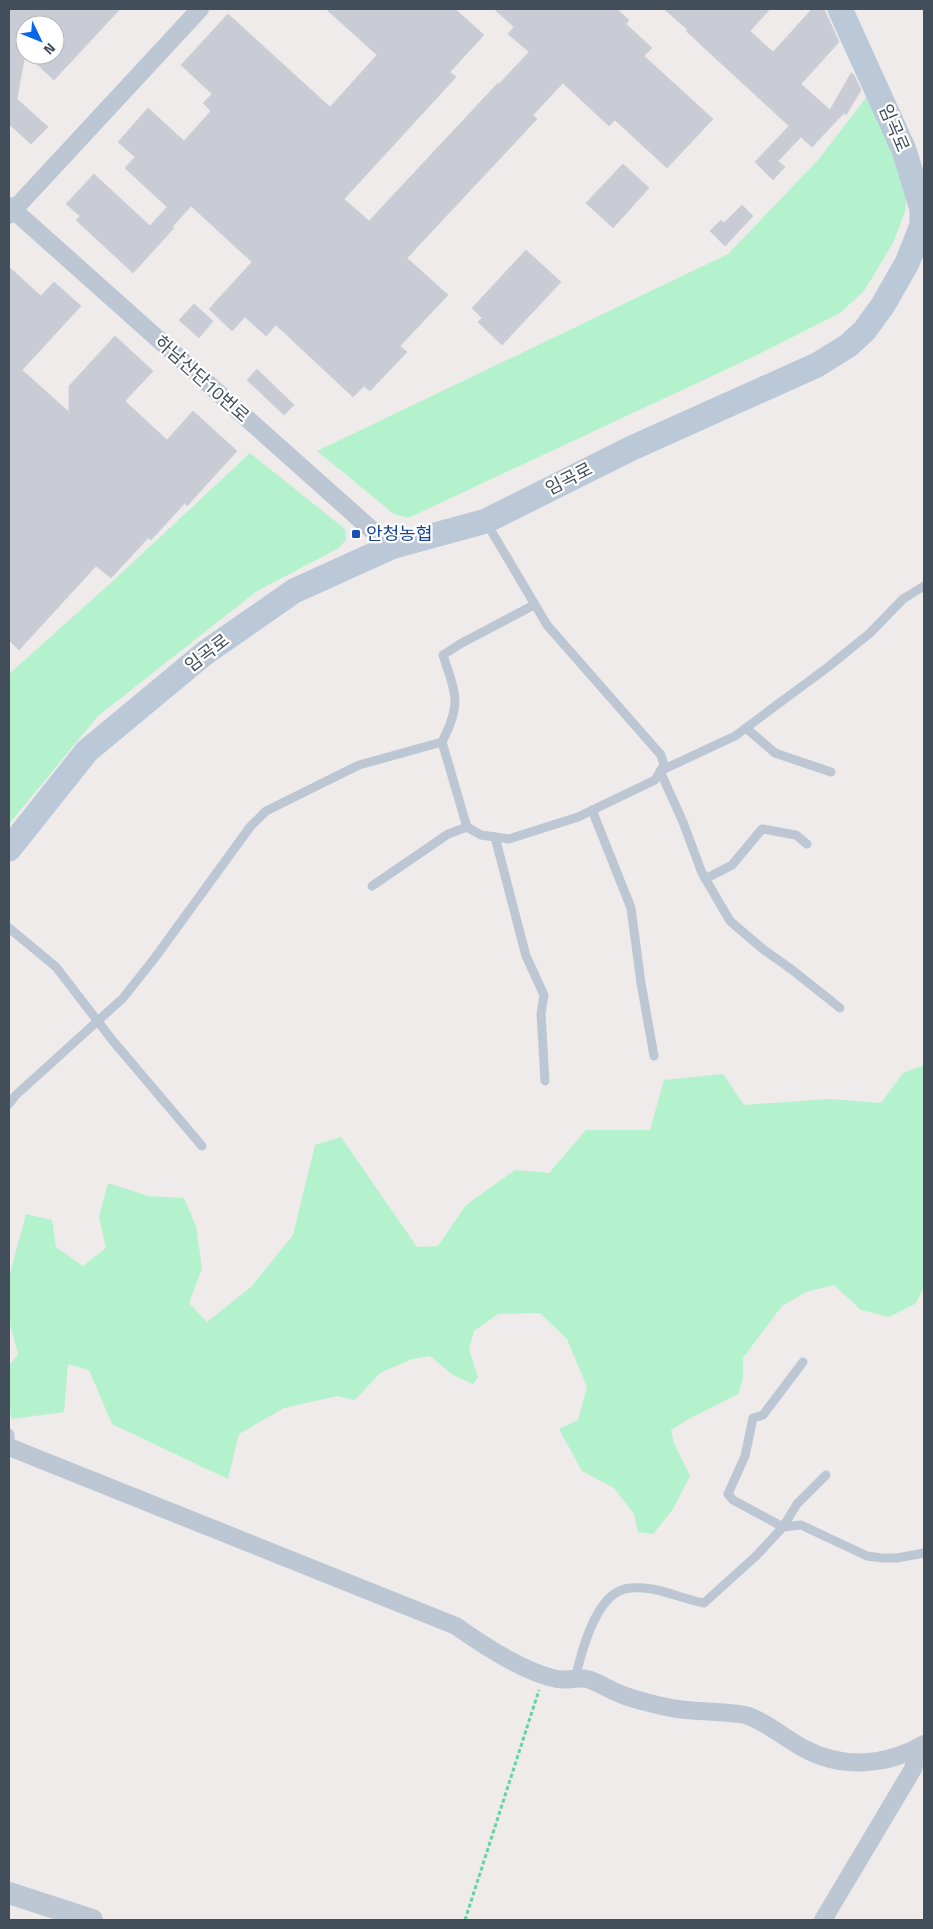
<svg xmlns="http://www.w3.org/2000/svg" width="933" height="1929" viewBox="0 0 933 1929" font-family="'Titillium Web','Noto Sans KR',sans-serif">
	<rect width="100%" height="100%" fill="#eeebea"/>
	<g fill="#b3f2cd">
		<path d="M 878,82 L 909,181 L 905,212 L 893,243 L 864,291 L 840,313 L 757,355 L 408,518 L 394,514 L 317,451 L 728,254 L 818,160 Z"/>
		<path d="M 250,453 L 345,529 L 346,540 L 337,549 L 257,591 L 98,716 L 9,824 L 9,674 L 113,581 Z"/>
		<path d="M 924,1065 L 924,1288 L 915,1304 L 889,1317 L 861,1310 L 834,1285 L 806,1292 L 782,1306 L 743,1358 L 743,1379 L 738,1394 L 689,1419 L 671,1430 L 674,1443 L 690,1476 L 673,1509 L 653,1534 L 638,1532 L 634,1514 L 614,1488 L 582,1471 L 559,1429 L 578,1420 L 587,1387 L 567,1339 L 540,1313 L 498,1314 L 474,1331 L 469,1349 L 478,1377 L 473,1384 L 453,1375 L 430,1356 L 412,1359 L 380,1373 L 355,1400 L 337,1396 L 284,1408 L 239,1434 L 228,1479 L 112,1424 L 89,1370 L 68,1364 L 64,1412 L 12,1419 L 9,1410 L 9,1366 L 18,1354 L 9,1321 L 9,1277 L 26,1214 L 52,1220 L 56,1247 L 83,1266 L 106,1248 L 99,1217 L 108,1183 L 148,1196 L 184,1198 L 196,1226 L 202,1268 L 189,1303 L 207,1322 L 251,1287 L 293,1235 L 315,1145 L 341,1137 L 417,1247 L 438,1246 L 466,1205 L 515,1170 L 549,1173 L 586,1130 L 650,1130 L 664,1080 L 723,1074 L 744,1105 L 829,1099 L 881,1103 L 903,1073 Z"/>
	</g>
	<g fill="#c9ccd4" stroke="#ced1d8">
		<path d="M 9,9 L 120,9 L 54,80 L 27,55 L 55,55 L 55,25 L 25,25 L 25,54 L 17,99 L 48,127 L 31,144 L 9,124 Z"/>
		<path d="M 326,9 L 455,9 L 484,35 L 450,72 L 456,77 L 344,199 L 369,221 L 498,83 L 499,84 L 529,52 L 508,34 L 514,27 L 494,9 L 617,9 L 629,20 L 626,24 L 652,48 L 644,56 L 713,119 L 667,168 L 615,120 L 609,126 L 563,83 L 533,115 L 537,119 L 407,258 L 448,295 L 400,346 L 407,352 L 370,391 L 364,386 L 353,397 L 276,325 L 266,336 L 245,317 L 232,331 L 209,309 L 252,262 L 191,206 L 172,227 L 174,228 L 133,273 L 76,220 L 80,216 L 66,204 L 94,174 L 150,226 L 167,207 L 125,168 L 135,157 L 118,142 L 148,108 L 184,141 L 211,111 L 203,103 L 212,94 L 181,65 L 228,14 L 330,107 L 377,55 Z"/>
		<path d="M 664,9 L 770,9 L 750,31 L 773,52 L 812,9 L 824,9 L 839,42 L 801,84 L 830,110 L 851,73 L 854,75 L 861,90 L 846,115 L 844,113 L 812,147 L 801,137 L 778,161 L 785,167 L 773,180 L 755,162 L 789,126 L 686,31 L 688,30 Z"/>
		<path d="M 623,164 L 649,188 L 613,228 L 586,203 Z"/>
		<path d="M 742,205 L 753,216 L 725,246 L 710,231 L 721,220 L 724,223 Z"/>
		<path d="M 526,250 L 561,282 L 502,345 L 478,322 L 482,318 L 472,308 Z"/>
		<path d="M 9,267 L 41,296 L 54,282 L 81,306 L 22,370 L 69,412 L 69,386 L 115,336 L 153,371 L 125,401 L 167,440 L 193,411 L 237,451 L 187,506 L 185,503 L 151,540 L 148,538 L 111,578 L 96,566 L 19,650 L 9,640 Z"/>
		<path d="M 194,304 L 213,321 L 199,338 L 179,320 Z"/>
		<path d="M 257,369 L 294,405 L 284,415 L 247,380 Z"/>
	</g>
	<g fill="none" stroke-linecap="round" stroke-linejoin="round">
		<path stroke="#68d3a0" stroke-width="3" stroke-dasharray="4 2.5" stroke-linecap="butt" d="M 465,1920 L 539,1690"/>
		<g stroke="#bcc7d3" stroke-width="9">
			<path d="M 746,728 L 775,753 L 831,772"/>
			<path d="M 442,742 L 467,827"/>
			<path d="M 592,810 L 631,908 L 641,983 L 654,1056"/>
			<path d="M 495,837 L 526,956 L 544,995 L 541,1014 L 545,1081"/>
			<path d="M 705,879 L 732,865 L 762,829 L 796,835 L 807,844"/>
			<path d="M 372,886 L 448,834 L 467,827 L 481,835 L 509,839 L 578,817 L 655,780 L 664,765 L 661,755 L 547,625 L 486,522"/>
			<path d="M 9,928 L 56,967 L 113,1041 L 202,1146"/>
			<path d="M 840,1008 L 791,969 L 764,950 L 730,921 L 702,873 L 683,822 L 660,771 L 735,736 L 828,667 L 870,633 L 903,599 L 924,586"/>
			<path d="M 9,1104 L 16,1095 L 123,998 L 154,959 L 250,827 L 266,811 L 359,765 L 442,742 C 462,703 456,695 443,655 L 460,644 L 534,605"/>
			<path d="M 803,1362 L 763,1415 L 753,1418 L 745,1456 L 728,1494 L 733,1500 L 783,1527 L 801,1525 L 867,1556 L 882,1558 L 897,1558 L 924,1553"/>
			<path d="M 9,1433 L 10,1435 L 10,1447"/>
			<path d="M 575,1679 C 581,1653 595,1596 625,1589 C 633,1587 645,1588 652,1589 C 669,1592 687,1600 704,1603 L 756,1556 L 783,1527 L 797,1504 L 826,1475"/>
		</g>
		<g stroke="#bcc7d3" stroke-width="18">
			<path d="M 9,206 L 391,547"/>
			<path d="M 9,215 L 200,9"/>
			<path d="M 9,1447 L 456,1626 C 484,1646 524,1672 557,1679 C 567,1681 578,1677 587,1679 C 598,1682 608,1689 618,1693 C 633,1700 650,1703 666,1707 C 692,1713 719,1710 745,1715 C 762,1719 789,1741 805,1749 C 842,1769 887,1766 924,1744"/>
			<path d="M 823,1920 L 913,1769 L 918,1748"/>
		</g>
		<path stroke="#bcc7d3" stroke-width="22" d="M 9,1893 L 92,1920"/>
		<path stroke="#bbc8d7" stroke-width="25" d="M 9,849 L 87,751 L 205,653 L 294,591 L 391,547 L 486,521 L 632,448 L 817,365 L 849,345 L 865,330 L 883,305 L 907,263 L 922,225 L 922,209 L 904,150 L 840,9"/>
	</g>
	<rect fill="#1a4fb4" stroke="#fff" stroke-width="2" x="351" y="529" width="10" height="10" rx="2.5"/>
	<g text-anchor="middle" stroke-width="4.5" stroke-linejoin="round" paint-order="stroke">
		<g font-size="18" fill="#424e5a" stroke="#fff">
			<text transform="translate(894 128) rotate(67)" y="6">임곡로</text>
			<text transform="translate(202 379) rotate(42)" y="6">하남산단10번로</text>
			<text transform="translate(569 479) rotate(-27)" y="6">임곡로</text>
			<text transform="translate(207 653) rotate(-37)" y="6">임곡로</text>
		</g>
		<g font-size="18" fill="#164399" stroke="#fff" text-anchor="start">
			<text x="366" y="540">안청농협</text>
		</g>
	</g>
	<rect width="933" height="1929" fill="none" stroke="#424e5a" stroke-width="20"/>
	<g transform="translate(40 40) rotate(133)"><circle r="24" fill="#ffffff" stroke="#b3b8bd"/>
	<path d="M0-4L9 19L0 12L-9 19Z" fill="#0766ec"/>
	<text y="-8" font-size="14" font-weight="bold" text-anchor="middle" fill="#424e5a">N</text>
	</g>
</svg>
